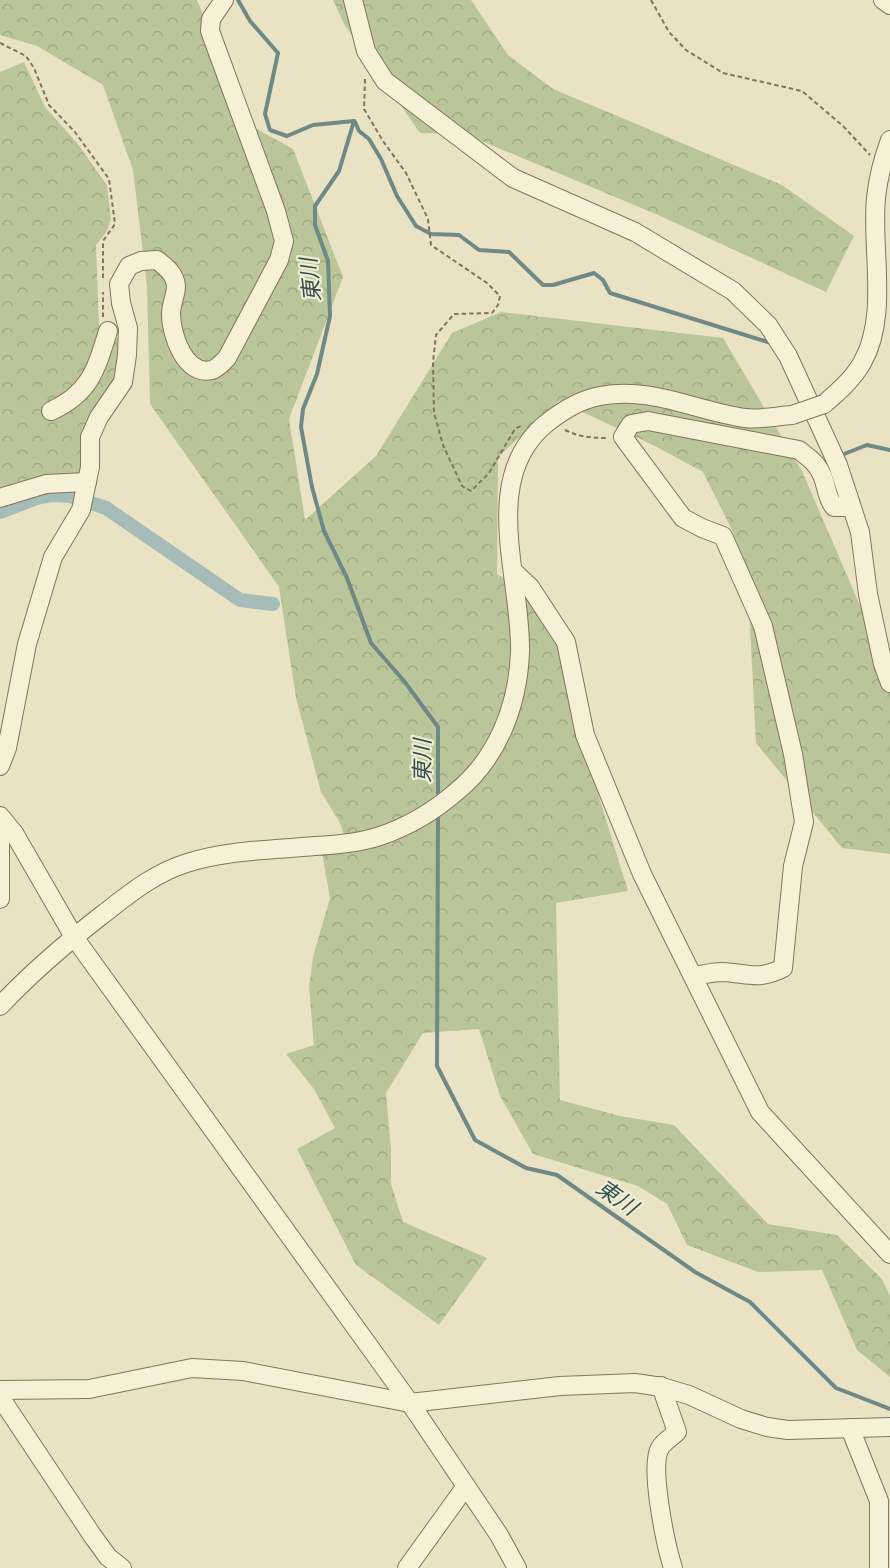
<svg xmlns="http://www.w3.org/2000/svg" width="890" height="1568" viewBox="0 0 890 1568" font-family="Spectral,'Noto Sans JP',serif">
	<defs>
		<pattern id="forest-crowns" width="20" height="18" patternUnits="userSpaceOnUse" patternTransform="scale(1.5)"><rect width="20" height="18" fill="#bac699"/><path d="M2 6a3 3 0 1 1 6 0M12 15a3 3 0 1 1 6 0" fill="none" stroke="#a0aa83"/></pattern>
	</defs>
	<rect width="100%" height="100%" fill="#e9e3c4"/>
	<g fill="url(#forest-crowns)">
		<path d="M 0,0 L 197,0 L 246,123 L 293,149 L 343,277 L 289,419 L 305,520 L 376,456 L 452,333 L 501,312 L 723,338 L 802,471 L 890,675 L 890,854 L 842,848 L 756,743 L 749,607 L 733,532 L 703,472 L 653,445 L 559,401 L 498,457 L 497,574 L 534,597 L 563,642 L 580,735 L 628,891 L 556,903 L 560,1100 L 620,1116 L 674,1125 L 768,1224 L 837,1235 L 882,1279 L 890,1296 L 890,1377 L 857,1350 L 822,1270 L 758,1272 L 687,1245 L 667,1204 L 638,1186 L 533,1154 L 500,1096 L 479,1029 L 423,1033 L 386,1093 L 391,1149 L 391,1184 L 403,1222 L 487,1258 L 439,1325 L 356,1265 L 297,1149 L 335,1128 L 314,1089 L 286,1054 L 314,1045 L 309,987 L 313,957 L 330,898 L 322,853 L 345,837 L 339,821 L 321,792 L 296,698 L 279,587 L 150,404 L 147,287 L 133,170 L 103,85 L 37,46 L 0,35 Z"/>
		<path d="M 333,0 L 471,0 L 508,55 L 553,89 L 782,185 L 854,236 L 826,292 L 658,215 L 465,134 L 420,133 L 344,24 Z"/>
		<path d="M 24,62 L 45,107 L 77,143 L 107,185 L 111,219 L 107,231 L 96,245 L 99,327 L 101,334 L 122,339 L 122,367 L 85,472 L 0,494 L 0,72 Z"/>
	</g>
	<g fill="none" stroke-linecap="round" stroke-linejoin="round">
		<g stroke="#6e8986" stroke-width="4">
			<path d="M 238,0 L 250,21 L 278,53 L 265,114 L 270,130 L 287,136 L 313,125 L 354,121"/>
			<path d="M 354,121 L 339,171 L 315,206 L 315,225 L 328,261 L 330,316 L 317,374 L 303,409 L 301,427 L 312,487 L 324,531 L 347,578 L 371,643 L 404,681 L 438,727 L 438,800"/>
			<path d="M 355,122 L 359,131 L 369,139 L 381,159 L 397,196 L 416,226 L 431,234 L 459,235 L 479,250 L 509,252 L 543,285 L 553,285 L 594,273 L 603,280 L 610,293 L 771,343"/>
			<path d="M 839,456 L 867,445 L 890,450"/>
			<path d="M 438,814 L 437,1066 L 475,1140 L 526,1168 L 557,1175 L 695,1272 L 750,1302 L 836,1388 L 890,1409"/>
		</g>
		<path stroke="#a6bcb9" stroke-width="14" d="M 0,512 L 37,498 L 52,495 L 70,496 L 106,508 L 240,600 L 273,604"/>
		<defs>
			<g id="minor">
				<path d="M 353,0 L 366,51 L 385,81 L 513,178 L 635,232 L 733,291 L 768,325 L 788,356 L 838,465 L 860,532 L 868,594 L 883,664 L 890,683"/>
				<path d="M 883,0 L 890,5"/>
				<path d="M 824,404 C 838,392 852,380 862,363 C 889,316 871,250 876,198 C 878,178 883,159 890,140"/>
				<path d="M 51,411 C 90,393 96,370 108,331"/>
				<path d="M 0,498 L 46,484 L 87,482"/>
				<path d="M 513,571 L 530,587 L 566,642 L 585,735 L 642,874 L 760,1112 L 890,1254"/>
				<path d="M 0,766 L 7,748 L 27,644 L 53,557 L 81,510 L 90,467 L 90,437 L 99,417 L 123,382 L 127,355 L 128,328 L 121,303 L 119,284 L 129,266 L 141,261 L 157,260 C 166,267 175,274 176,286 C 176,295 171,304 171,314 C 171,334 185,377 212,370 C 218,368 223,362 227,358 L 279,260 L 284,241 L 276,211 L 210,31 L 211,19 L 224,0"/>
				<path d="M 0,816 L 14,833 L 74,937 L 410,1403 L 499,1535 L 517,1568"/>
				<path d="M 0,899 L 0,817"/>
				<path d="M 693,976 C 702,975 712,972 722,972 C 748,973 757,981 783,968 L 793,866 L 804,822 L 793,754 L 763,626 L 723,536 L 702,528 L 683,518 L 623,437 L 631,424 L 648,421 L 799,450 C 808,457 817,463 822,475 C 827,486 826,497 834,507 L 851,507"/>
				<path d="M 0,1006 C 31,973 66,943 102,915 C 128,895 154,873 187,863 C 227,850 273,850 315,846 C 336,845 359,843 380,836 C 407,827 434,811 456,792 C 498,758 518,705 520,652 C 522,578 478,477 548,422 C 565,409 580,400 600,396 C 651,386 696,411 745,418 C 760,420 777,416 792,415"/>
				<path d="M 661,1386 L 677,1432 C 672,1437 663,1442 660,1448 C 649,1467 666,1546 673,1568"/>
				<path d="M 0,1390 L 89,1389 L 192,1368 L 243,1371 L 410,1403 L 560,1386 L 635,1383 L 662,1387 L 689,1395 L 741,1419 L 767,1427 L 788,1430 L 890,1427"/>
				<path d="M 0,1397 L 92,1535 L 108,1557 L 122,1568"/>
				<path d="M 850,1428 L 879,1501 L 879,1568"/>
				<path d="M 407,1568 L 466,1486"/>
			</g>
		</defs>
		<use href="#minor" stroke="#81755d" stroke-width="20"/>
		<g stroke="#81755d" stroke-width="2" stroke-dasharray="4.5 3" stroke-linecap="butt">
			<path d="M 651,0 L 669,32 L 686,50 L 723,73 L 802,91 L 843,126 L 870,155"/>
			<path d="M 0,43 L 26,56 L 34,68 L 49,105 L 75,132 L 109,179 L 115,224 L 103,241 L 103,281"/>
			<path d="M 365,79 L 364,109 L 383,141 L 406,173 L 428,219 L 431,245 L 487,283 L 500,296 L 498,305 L 492,313 L 454,314 L 436,335 L 433,362 L 434,413 L 443,445 L 462,486 L 471,491 L 489,473 L 515,429 L 523,425"/>
			<path d="M 103,317 L 103,292"/>
			<path d="M 565,430 C 579,437 592,438 608,438"/>
		</g>
		<use href="#minor" stroke="#f5f0d6" stroke-width="18"/>
		<defs>
			<path id="minor-bridge" d="M 792,415 L 824,404"/>
		</defs>
		<use href="#minor-bridge" stroke="#81755d" stroke-width="20" stroke-linecap="butt"/>
		<use href="#minor-bridge" stroke="#f5f0d6" stroke-width="18"/>
	</g>
	<g text-anchor="middle" stroke-width="4.5" stroke-linejoin="round" paint-order="stroke">
		<g font-size="22" font-style="italic" fill="#304f51" stroke="#f1edd3">
			<text transform="translate(310 280) rotate(-96)" y="8">東川</text>
			<text transform="translate(422 761) rotate(-90)" y="8">東川</text>
			<text transform="translate(617 1197) rotate(35)" y="8">東川</text>
		</g>
	</g>
</svg>
